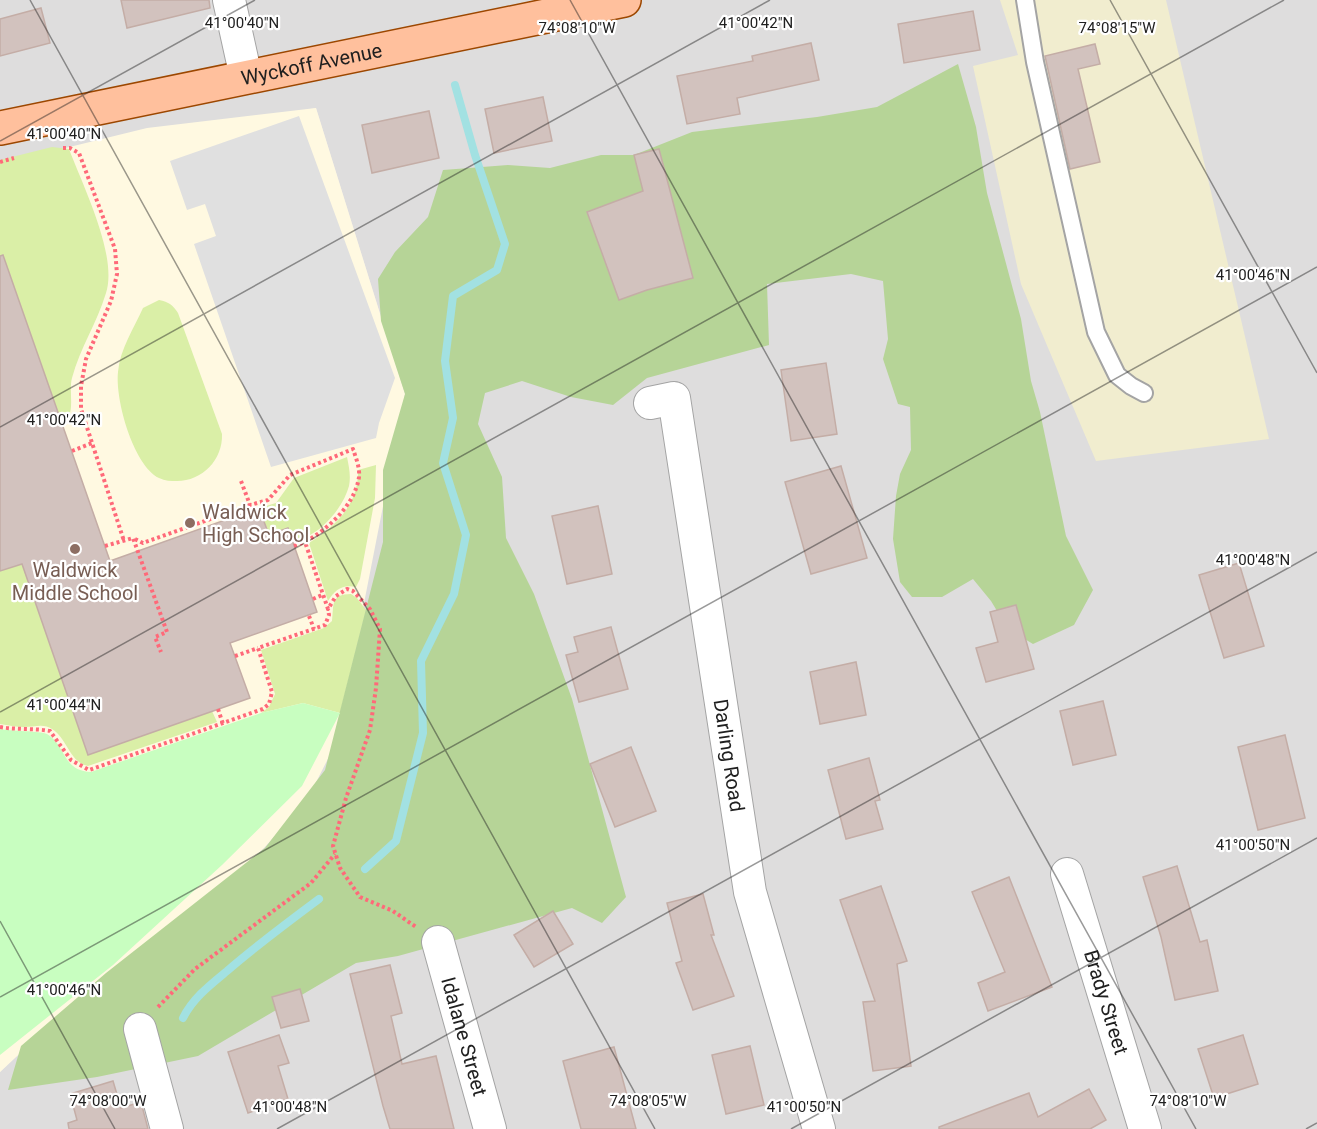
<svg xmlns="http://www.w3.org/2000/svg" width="1317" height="1129" viewBox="0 0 1317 1129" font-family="Roboto,sans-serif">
	<rect width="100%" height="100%" fill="#f1ebe5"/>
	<path fill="#dedddd" d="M 0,0 L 1317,0 L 1317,1129 L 0,1129 L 0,1072 L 33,1041 L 405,394 L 316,108 L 60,151 L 0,164 Z"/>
	<path fill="#fff9e1" d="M 316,108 L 405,394 L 337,741 L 307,800 L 264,848 L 148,949 L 33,1041 L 0,1072 L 0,164 L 147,128 Z"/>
	<path fill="#f1edcf" d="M 1000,0 L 1166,0 L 1269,439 L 1096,461 L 1021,284 L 973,66 L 1018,55 Z"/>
	<g fill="#daefa7">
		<path d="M 52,147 L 69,149 C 83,186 118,256 106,293 C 97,323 80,348 72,378 C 68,393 77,415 62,425 L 15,290 L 0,295 L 0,160 Z"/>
		<path d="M 159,300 C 169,302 173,305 178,313 L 222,434 C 223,460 202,481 177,481 C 171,481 165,481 159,478 C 133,465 115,399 118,372 C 120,349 134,328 143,308 Z"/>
		<path d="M 347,457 C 349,467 351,476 349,486 C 344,505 325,529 306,537 C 302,539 296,539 292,540 L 288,529 L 269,535 L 259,508 L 276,503 L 294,478 Z"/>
		<path d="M 376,465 L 375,498 L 360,579 L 356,587 C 343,584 335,589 328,601 L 309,543 C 336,526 359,504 358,470 Z"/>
		<path d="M 22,564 L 88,754 L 212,711 L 217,722 L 88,766 C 69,762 68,739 52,729 C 44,723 34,727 24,727 C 16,727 8,725 0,724 L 0,571 Z"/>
		<path d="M 351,594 L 357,598 L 366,610 L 340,713 L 303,703 L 261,713 L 269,707 L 275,694 L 261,650 L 324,628 L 332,621 C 334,606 330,594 351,594 Z"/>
	</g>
	<path fill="#b6d497" d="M 958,64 L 976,127 L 987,193 L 1021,319 L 1031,381 L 1040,412 L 1066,536 L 1093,590 L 1074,625 L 1033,644 L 1008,629 L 991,601 L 973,579 L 942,597 L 912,597 L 900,582 L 893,539 L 896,496 L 900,474 L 911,450 L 910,407 L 898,404 L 883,359 L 888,339 L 883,281 L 851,274 L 767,284 L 769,345 L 647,378 L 613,405 L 571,397 L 522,381 L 485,393 L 478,424 L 502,477 L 506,538 L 534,594 L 572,699 L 626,897 L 602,923 L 572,908 L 398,956 L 356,963 L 198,1056 L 97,1077 L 8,1090 L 21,1046 L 106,973 L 265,848 L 325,770 L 383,542 L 383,470 L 405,394 L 381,321 L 378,279 L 395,252 L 428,217 L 443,170 L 508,165 L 550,168 L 601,155 L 634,155 L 692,132 L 817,117 L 877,107 Z"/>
	<path fill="#c8fec0" d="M 303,703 L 340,713 L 302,786 L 222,865 L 113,965 L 0,1055 L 0,729 C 10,731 41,731 47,734 C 66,745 62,771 91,772 L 261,713 Z"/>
	<path fill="#e0e0e0" d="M 299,116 L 395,378 L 379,423 L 376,438 L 271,467 L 194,244 L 216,236 L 205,204 L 187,210 L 170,161 Z"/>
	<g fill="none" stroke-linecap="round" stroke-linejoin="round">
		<g stroke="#a2e1e2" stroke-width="8">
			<path d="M 365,869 L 396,841 L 423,733 L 421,661 L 454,594 L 466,535 L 443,463 L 453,418 L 445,361 L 453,296 L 497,270 L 505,244 L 475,155 L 455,85"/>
			<path d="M 183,1018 C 193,998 210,985 227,971 C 257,945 288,922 319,899"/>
		</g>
	</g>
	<g fill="#d2c2be" stroke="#c4ada6" stroke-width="1.5">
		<path d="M 121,0 L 209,0 L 210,8 L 127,28 Z"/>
		<path d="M 41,8 L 50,43 L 0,56 L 0,19 Z"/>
		<path d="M 973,11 L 980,50 L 904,63 L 898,24 Z"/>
		<path d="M 811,43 L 819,80 L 737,98 L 740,114 L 687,124 L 677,76 L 753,61 L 752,56 Z"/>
		<path d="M 1095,44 L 1100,64 L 1078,69 L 1100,162 L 1070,169 L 1045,56 Z"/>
		<path d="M 543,97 L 552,141 L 494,153 L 485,109 Z"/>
		<path d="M 429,111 L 439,158 L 372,173 L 362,125 Z"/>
		<path d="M 659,149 L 693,278 L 647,290 L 619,300 L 587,212 L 643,191 L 634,155 Z"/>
		<path d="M 3,255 L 110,561 L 259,508 L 269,535 L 288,528 L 317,612 L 230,643 L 250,698 L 88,755 L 22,564 L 0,571 L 0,256 Z"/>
		<path d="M 826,363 L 837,434 L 791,441 L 781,370 Z"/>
		<path d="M 841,466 L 867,558 L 811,574 L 785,482 Z"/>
		<path d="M 598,506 L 612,574 L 567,584 L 552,516 Z"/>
		<path d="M 1239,563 L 1264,646 L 1224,658 L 1199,575 Z"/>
		<path d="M 1016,605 L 1034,669 L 986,682 L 976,648 L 998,642 L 990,612 Z"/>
		<path d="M 611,627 L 628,689 L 579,702 L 566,655 L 578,652 L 574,637 Z"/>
		<path d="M 856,662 L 866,715 L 820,724 L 810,672 Z"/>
		<path d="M 1103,701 L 1116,755 L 1073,765 L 1060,711 Z"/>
		<path d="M 1285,735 L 1305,818 L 1258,830 L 1238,747 Z"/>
		<path d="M 631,747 L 656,811 L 615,827 L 590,764 Z"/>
		<path d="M 869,758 L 880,800 L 875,801 L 883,829 L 846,839 L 828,770 Z"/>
		<path d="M 1177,866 L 1200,942 L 1207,940 L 1218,991 L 1175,1000 L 1161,937 L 1143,877 Z"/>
		<path d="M 1009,877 L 1052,987 L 988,1011 L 978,983 L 1005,972 L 972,892 Z"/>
		<path d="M 881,886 L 907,961 L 897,964 L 911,1066 L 873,1071 L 863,1002 L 875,1001 L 840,900 Z"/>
		<path d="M 703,894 L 714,935 L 711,935 L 734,996 L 693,1010 L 676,963 L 682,961 L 667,903 Z"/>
		<path d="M 553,911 L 573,944 L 534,967 L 514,935 Z"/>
		<path d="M 390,965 L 402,1013 L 391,1016 L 402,1064 L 436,1056 L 454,1129 L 390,1129 L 383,1106 L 350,974 Z"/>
		<path d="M 300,989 L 309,1021 L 281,1028 L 272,997 Z"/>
		<path d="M 279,1035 L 289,1063 L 278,1066 L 288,1099 L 248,1113 L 228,1052 Z"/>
		<path d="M 1243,1035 L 1258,1084 L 1214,1098 L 1198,1049 Z"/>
		<path d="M 750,1046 L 764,1105 L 726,1114 L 712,1055 Z"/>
		<path d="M 614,1047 L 636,1129 L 581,1129 L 563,1061 Z"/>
		<path d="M 113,1081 L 121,1108 L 141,1102 L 148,1129 L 69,1129 L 68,1123 L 77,1120 L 70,1094 Z"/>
		<path d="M 1089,1089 L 1106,1120 L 1090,1129 L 939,1129 L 939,1127 L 1029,1093 L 1038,1117 Z"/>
	</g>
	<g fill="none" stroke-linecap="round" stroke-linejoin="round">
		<defs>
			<path id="service" d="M 1025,0 L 1035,62 L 1096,332 L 1117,375 L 1131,386 L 1144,393"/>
			<g id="minor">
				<path d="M 229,0 L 246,77"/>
				<path id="s1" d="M 650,403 L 674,398 L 750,892 L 819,1129"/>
				<path id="s2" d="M 1067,874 L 1145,1129"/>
				<path id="s3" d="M 438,942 L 490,1129"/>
				<path d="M 140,1029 L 167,1129"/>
			</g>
			<g id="primary">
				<path id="s4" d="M 0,128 L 624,0"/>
			</g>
		</defs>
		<use href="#service" stroke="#a4a4a4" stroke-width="20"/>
		<use href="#minor" stroke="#a4a4a4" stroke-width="34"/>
		<use href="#primary" stroke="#9c4700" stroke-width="36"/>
		<g stroke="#ff6979" stroke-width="4" stroke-dasharray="3 3" stroke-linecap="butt">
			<path d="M 63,148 L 70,148 L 79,153 L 115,249 L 117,274 L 111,301 L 86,359 L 81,386 L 81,409 L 124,541"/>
			<path d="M 0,162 L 14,158"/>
			<path d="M 72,451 L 92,443"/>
			<path d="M 241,481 L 250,505 L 268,500 L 290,475 L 353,449 C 356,458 360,468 359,477 C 355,505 328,529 305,542 L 328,609 L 336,596 L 347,589 L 353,591 L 370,609 L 380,629 L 376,688 L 370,730 L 346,798 L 333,846 L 340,868 L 360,897 L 393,911 L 416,927"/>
			<path d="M 135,539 L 143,543 L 250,505"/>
			<path d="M 105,546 L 133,538 L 167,632 L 155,637 L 161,652"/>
			<path d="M 294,546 L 305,542"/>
			<path d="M 313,599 L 322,595"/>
			<path d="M 309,616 L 314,629"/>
			<path d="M 235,656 L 258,648"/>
			<path d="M 218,709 L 223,724"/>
			<path d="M 0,727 C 17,730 34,728 50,731 L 71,760 L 89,770 L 263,709 L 269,704 L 272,692 L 258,648 L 325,625 L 329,615 L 328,609"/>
			<path d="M 158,1007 L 195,969 L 311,883 L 335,854"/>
		</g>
		<use href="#service" stroke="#fff" stroke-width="16"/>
		<use href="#minor" stroke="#fff" stroke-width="32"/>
		<use href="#primary" stroke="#ffc09d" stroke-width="33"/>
	</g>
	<path fill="none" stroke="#202020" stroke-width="1.5" stroke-opacity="0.45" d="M 30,0 L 655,1129M 570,0 L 1196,1129M 1110,0 L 1317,373M 0,141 L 255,0M 0,427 L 770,0M 0,712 L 1284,0M 0,921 L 115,1129M 0,997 L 1317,267M 277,1129 L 1317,552M 791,1129 L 1317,838M 1306,1129 L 1317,1123"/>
	<g fill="#8d6e63" stroke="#fff" stroke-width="2">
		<circle cx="190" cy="523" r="6"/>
		<circle cx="75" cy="549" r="6"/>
	</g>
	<g text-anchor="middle" stroke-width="4.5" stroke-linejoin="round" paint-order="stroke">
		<g font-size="20" fill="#202020" stroke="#fff">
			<text dy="7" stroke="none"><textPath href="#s4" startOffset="318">Wyckoff Avenue</textPath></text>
			<text dy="7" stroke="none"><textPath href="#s1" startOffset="386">Darling Road</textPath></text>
			<text dy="7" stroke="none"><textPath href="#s2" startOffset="134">Brady Street</textPath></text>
			<text dy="7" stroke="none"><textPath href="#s3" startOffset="98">Idalane Street</textPath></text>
		</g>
		<g font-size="20" fill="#785e54" stroke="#fff" text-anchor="start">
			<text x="202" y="519">Waldwick<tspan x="202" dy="23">High School</tspan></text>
			<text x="75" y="577" text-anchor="middle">Waldwick<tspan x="75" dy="23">Middle School</tspan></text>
		</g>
	</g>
	<g font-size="15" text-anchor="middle" fill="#202020" stroke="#fff" stroke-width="4.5" stroke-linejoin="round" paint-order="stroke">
		<text x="242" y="28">41°00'40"N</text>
		<text x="756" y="28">41°00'42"N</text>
		<text x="577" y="33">74°08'10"W</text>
		<text x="1117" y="33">74°08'15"W</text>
		<text x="64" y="139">41°00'40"N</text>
		<text x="1253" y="280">41°00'46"N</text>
		<text x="64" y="425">41°00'42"N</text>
		<text x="1253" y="565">41°00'48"N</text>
		<text x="64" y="710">41°00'44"N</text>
		<text x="1253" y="850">41°00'50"N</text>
		<text x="64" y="995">41°00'46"N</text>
		<text x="108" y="1106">74°08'00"W</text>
		<text x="648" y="1106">74°08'05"W</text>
		<text x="1188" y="1106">74°08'10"W</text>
		<text x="290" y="1112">41°00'48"N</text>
		<text x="804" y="1112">41°00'50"N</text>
	</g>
</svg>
